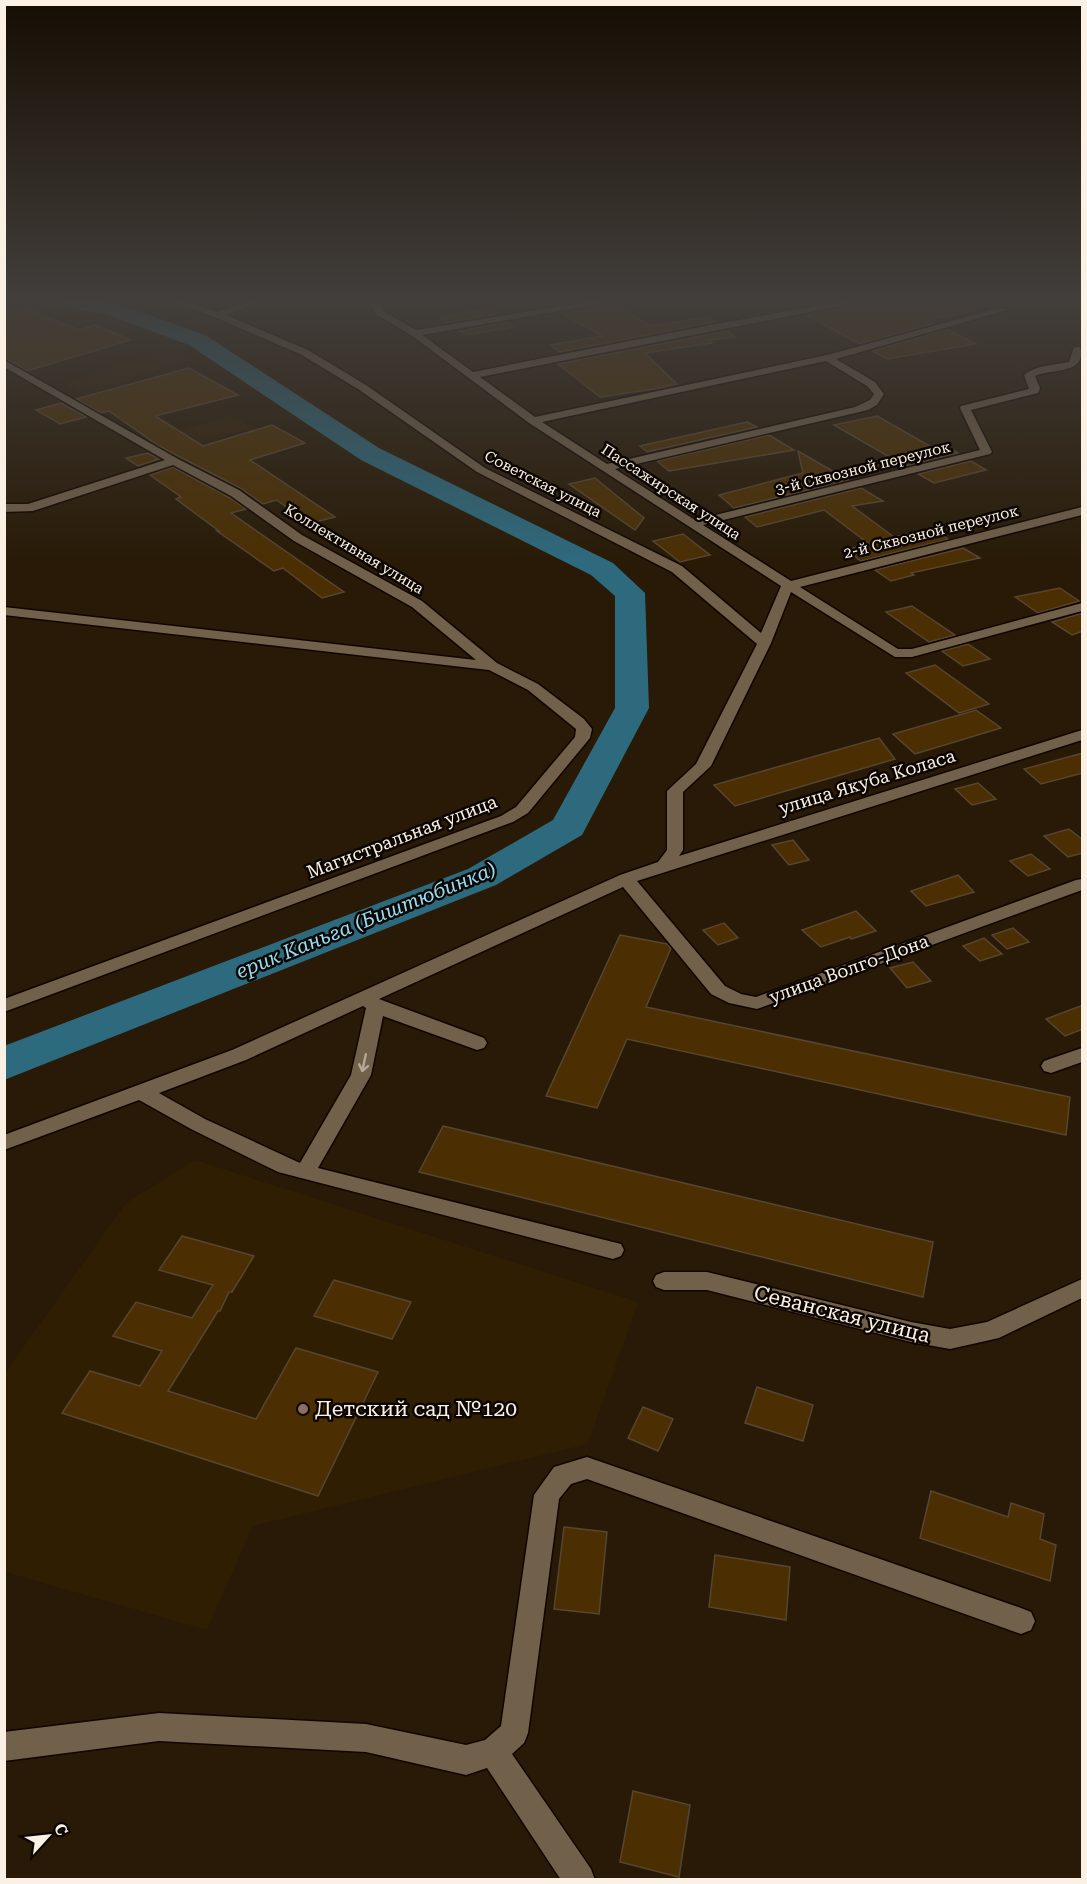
<svg xmlns="http://www.w3.org/2000/svg" width="1087" height="1884" viewBox="0 0 1087 1884" font-family="'Roboto Serif',serif">
	<rect width="100%" height="100%" fill="#281a06"/>
	<g fill="#301e03">
		<path d="M 172,350 L 190,360 L 84,395 L 64,383 Z"/>
		<path d="M 232,416 L 254,428 L 179,449 L 157,437 Z"/>
		<path d="M 195,1160 L 638,1302 L 588,1444 L 253,1526 L 207,1630 L 5,1572 L 5,1373 L 126,1203 Z"/>
	</g>
	<g fill="none" stroke-linecap="round" stroke-linejoin="round">
		<path fill="#2e6a7e" fill-rule="evenodd" d="M 60,301 L 115,303 L 205,335 L 379,448 L 613,563 L 645,593 L 649,708 L 582,835 L 496,885 L 4,1080 L 4,1046 L 468,869 L 553,820 L 615,708 L 615,596 L 591,575 L 361,460 L 189,345 L 109,315 L 62,306 Z"/>
	</g>
	<g fill="#4b2f02" stroke="#564631" stroke-width="1.5">
		<path d="M 868,301 L 975,301 L 976,310 L 929,320 L 935,323 L 860,344 L 806,315 Z"/>
		<path d="M 613,305 L 651,326 L 708,317 L 714,322 L 560,352 L 550,345 L 603,336 L 563,314 Z"/>
		<path d="M 24,308 L 79,330 L 95,325 L 131,340 L 27,371 L 4,358 L 4,314 Z"/>
		<path d="M 490,309 L 497,314 L 447,323 L 439,317 Z"/>
		<path d="M 507,322 L 513,327 L 467,335 L 460,331 Z"/>
		<path d="M 947,329 L 976,344 L 887,359 L 873,351 Z"/>
		<path d="M 727,331 L 735,337 L 708,340 L 712,343 L 645,353 L 677,384 L 661,388 L 600,397 L 558,364 Z"/>
		<path d="M 189,368 L 238,395 L 155,416 L 203,446 L 272,425 L 305,443 L 250,460 L 335,517 L 308,524 L 277,500 L 263,504 L 240,488 L 159,446 L 109,411 L 101,413 L 76,399 Z"/>
		<path d="M 61,403 L 86,417 L 60,424 L 36,410 Z"/>
		<path d="M 877,416 L 933,448 L 945,446 L 958,453 L 905,466 L 834,425 Z"/>
		<path d="M 747,422 L 757,427 L 647,452 L 640,446 Z"/>
		<path d="M 769,435 L 794,450 L 669,471 L 657,461 Z"/>
		<path d="M 798,451 L 848,480 L 734,508 L 719,495 L 803,473 Z"/>
		<path d="M 148,453 L 159,459 L 138,466 L 126,458 Z"/>
		<path d="M 971,461 L 986,470 L 934,483 L 918,474 Z"/>
		<path d="M 173,467 L 230,498 L 246,509 L 231,513 L 344,592 L 322,598 L 283,568 L 274,571 L 217,531 L 219,531 L 176,499 L 181,497 L 150,475 Z"/>
		<path d="M 595,478 L 644,518 L 635,530 L 569,484 Z"/>
		<path d="M 861,488 L 883,501 L 852,506 L 894,537 L 932,528 L 948,539 L 861,561 L 845,550 L 869,544 L 824,510 L 757,527 L 745,517 Z"/>
		<path d="M 683,534 L 710,555 L 680,562 L 653,541 Z"/>
		<path d="M 963,548 L 980,558 L 911,573 L 914,575 L 891,581 L 875,570 Z"/>
		<path d="M 1060,588 L 1079,601 L 1038,613 L 1015,597 Z"/>
		<path d="M 912,606 L 955,635 L 929,642 L 886,612 Z"/>
		<path d="M 1083,613 L 1083,631 L 1072,635 L 1052,622 Z"/>
		<path d="M 968,644 L 990,659 L 963,666 L 942,651 Z"/>
		<path d="M 935,665 L 989,704 L 959,713 L 906,673 Z"/>
		<path d="M 976,710 L 1001,728 L 915,754 L 893,734 Z"/>
		<path d="M 879,738 L 895,759 L 735,806 L 714,785 Z"/>
		<path d="M 1083,753 L 1083,773 L 1041,784 L 1024,769 Z"/>
		<path d="M 978,783 L 996,799 L 972,805 L 955,789 Z"/>
		<path d="M 1069,829 L 1083,840 L 1083,853 L 1068,857 L 1044,836 Z"/>
		<path d="M 793,840 L 809,860 L 789,865 L 772,845 Z"/>
		<path d="M 1031,854 L 1050,869 L 1028,876 L 1010,861 Z"/>
		<path d="M 958,875 L 974,892 L 926,906 L 911,891 Z"/>
		<path d="M 856,911 L 876,931 L 851,939 L 850,937 L 821,947 L 802,930 Z"/>
		<path d="M 724,923 L 738,938 L 718,945 L 703,930 Z"/>
		<path d="M 1013,928 L 1029,942 L 1007,949 L 992,935 Z"/>
		<path d="M 620,935 L 667,944 L 671,948 L 646,1007 L 1070,1097 L 1066,1135 L 627,1039 L 597,1108 L 546,1096 Z"/>
		<path d="M 984,938 L 1002,954 L 980,961 L 963,946 Z"/>
		<path d="M 913,962 L 931,981 L 907,988 L 890,968 Z"/>
		<path d="M 1083,1005 L 1083,1029 L 1065,1036 L 1046,1019 Z"/>
		<path d="M 443,1126 L 933,1242 L 923,1297 L 419,1172 Z"/>
		<path d="M 182,1236 L 254,1256 L 232,1292 L 229,1292 L 220,1311 L 218,1311 L 168,1391 L 256,1419 L 296,1348 L 378,1372 L 318,1496 L 62,1413 L 90,1371 L 140,1386 L 162,1351 L 113,1336 L 136,1302 L 192,1318 L 213,1285 L 159,1270 Z"/>
		<path d="M 334,1280 L 411,1302 L 392,1339 L 314,1316 Z"/>
		<path d="M 757,1387 L 813,1405 L 803,1441 L 745,1423 Z"/>
		<path d="M 643,1407 L 673,1419 L 658,1451 L 628,1438 Z"/>
		<path d="M 931,1491 L 1008,1517 L 1011,1503 L 1044,1514 L 1040,1539 L 1056,1545 L 1050,1581 L 920,1538 Z"/>
		<path d="M 564,1527 L 607,1532 L 599,1614 L 554,1609 Z"/>
		<path d="M 715,1555 L 790,1567 L 786,1620 L 709,1607 Z"/>
		<path d="M 633,1791 L 690,1805 L 679,1877 L 620,1862 Z"/>
	</g>
	<g fill="none" stroke-linecap="round" stroke-linejoin="round">
		<defs>
			<g id="minor">
				<path d="M 169,301 L 184,301 L 217,312 L 249,301 L 264,301 L 226,315 L 308,350 L 366,385 L 485,468 L 682,566 L 761,633 L 781,586 L 529,423 L 411,335 L 377,315 L 368,301 L 377,301 L 383,311 L 416,330 L 592,301 L 616,301 L 422,335 L 473,372 L 716,324 L 844,301 L 866,301 L 480,377 L 535,417 L 827,355 L 999,308 L 1007,310 L 836,359 L 875,382 L 884,394 L 877,405 L 868,410 L 615,469 L 695,520 L 980,450 L 960,408 L 961,406 L 1029,389 L 1024,375 C 1036,365 1054,365 1069,362 L 1074,347 L 1080,347 C 1087,375 1052,368 1035,376 L 1040,388 L 1038,393 L 971,410 L 992,452 L 990,454 L 703,525 L 791,581 L 1082,507 L 1082,515 L 800,587 L 898,649 L 912,649 L 1082,603 L 1082,611 L 912,657 L 895,657 L 791,592 L 771,643 L 711,766 L 683,792 L 683,850 L 679,856 L 1082,730 L 1082,740 L 637,881 L 725,986 L 741,994 L 756,997 L 1076,880 L 1082,879 L 1082,890 L 757,1009 L 729,1003 L 711,994 L 623,887 L 379,999 L 484,1038 L 487,1043 L 484,1048 L 477,1050 L 383,1016 L 371,1075 L 318,1168 L 621,1244 L 624,1250 L 621,1256 L 613,1259 L 278,1172 L 191,1129 L 139,1100 L 4,1150 L 4,1135 L 232,1050 L 620,875 L 658,862 L 667,850 L 667,791 L 696,764 L 757,644 L 672,572 L 477,472 L 358,389 L 300,354 L 214,317 ZM 826,361 L 867,386 L 874,394 L 870,400 L 855,407 L 607,464 L 542,422 ZM 363,1006 L 366,1008 L 351,1075 L 300,1163 L 205,1119 L 159,1093 L 246,1060 Z"/>
				<path d="M 4,360 L 178,459 L 239,490 L 302,535 L 422,601 L 497,663 L 538,684 L 584,719 L 592,729 L 590,738 L 528,813 L 513,822 L 4,1012 L 4,999 L 501,816 L 516,807 L 575,737 L 576,729 L 528,690 L 489,670 L 4,615 L 4,607 L 476,660 L 412,607 L 294,541 L 231,496 L 173,465 L 33,511 L 4,512 L 4,504 L 28,504 L 165,460 L 4,367 Z"/>
				<path d="M 1082,1048 L 1082,1062 L 1051,1073 L 1044,1071 L 1041,1066 L 1044,1061 Z"/>
				<path d="M 664,1272 L 707,1272 L 911,1322 L 950,1329 L 987,1322 L 1082,1279 L 1082,1298 L 999,1338 L 950,1349 L 911,1342 L 707,1290 L 664,1290 L 656,1287 L 653,1281 L 656,1275 Z"/>
				<path d="M 587,1457 L 1021,1608 L 1031,1612 L 1035,1621 L 1031,1630 L 1021,1634 L 587,1479 L 571,1484 L 559,1499 L 528,1733 L 524,1743 L 512,1754 L 591,1869 L 595,1880 L 561,1880 L 487,1768 L 466,1775 L 366,1752 L 159,1741 L 4,1761 L 4,1732 L 159,1713 L 366,1724 L 466,1745 L 485,1740 L 501,1726 L 534,1495 L 554,1467 Z"/>
			</g>
		</defs>
		<use href="#minor" stroke="#100500" stroke-width="3"/>
		<use href="#minor" fill="#71604a" fill-rule="evenodd"/>
	</g>
	<defs><path id="oneway-shaft" d="M-6 0H5M1.5-3L5.5 0L1.5 3" fill="none" stroke-width="1.6" stroke-linecap="round" stroke-linejoin="round" transform="scale(1.5)"/></defs>
	<use stroke="#b6a897" href="#oneway-shaft" transform="translate(364 1063) rotate(102)"/>
	<linearGradient id="sky" x2="0" y2="1"><stop stop-color="#160e03"/><stop offset="0.53" stop-color="#423e3b"/><stop offset="1" stop-color="#423e3b" stop-opacity="0"/></linearGradient>
	<rect width="1087" height="565" fill="url(#sky)"/>
	<circle fill="#8d6e63" stroke="#0c0602" stroke-width="2" cx="303" cy="1409" r="6"/>
	<g text-anchor="middle" stroke-width="5" stroke-linejoin="round" paint-order="stroke">
		<g font-size="15" fill="#fbf0e4" stroke="#0c0602">
			<text transform="translate(863 468) rotate(-14)" y="5">3-й Сквозной переулок</text>
			<text transform="translate(543 484) rotate(27)" y="5">Советская улица</text>
			<text transform="translate(671 492) rotate(33)" y="5">Пассажирская улица</text>
			<text transform="translate(931 532) rotate(-14)" y="5">2-й Сквозной переулок</text>
			<text transform="translate(354 549) rotate(31)" y="5">Коллективная улица</text>
		</g>
		<g font-size="18" fill="#fbf0e4" stroke="#0c0602">
			<text transform="translate(867 782) rotate(-17)" y="6">улица Якуба Коласа</text>
			<text transform="translate(402 837) rotate(-21)" y="6">Магистральная улица</text>
			<text transform="translate(849 969) rotate(-20)" y="6">улица Волго-Дона</text>
		</g>
		<g font-size="20" font-style="italic" fill="#96ddf6" stroke="#0c0602">
			<text transform="translate(366 920) rotate(-22)" y="7">ерик Каньга (Биштюбинка)</text>
		</g>
		<g font-size="21" fill="#fbf0e4" stroke="#0c0602">
			<text transform="translate(842 1314) rotate(14)" y="7">Севанская улица</text>
		</g>
		<g font-size="21" fill="#fbf0e4" stroke="#0c0602" text-anchor="start">
			<text x="315" y="1416">Детский сад №120</text>
		</g>
	</g>
	<rect width="1087" height="1884" fill="none" stroke="#fbf0e4" stroke-width="12"/>
	<g transform="translate(48 1836) rotate(63)" stroke="#0c0602" stroke-width="4.5" paint-order="stroke">
	<path d="M0-4.5L10 22L0 15L-10 22Z" fill="#fbf0e4"/>
	<text y="-9" font-size="16" font-weight="bold" text-anchor="middle" fill="#fbf0e4">С</text>
	</g>
</svg>
